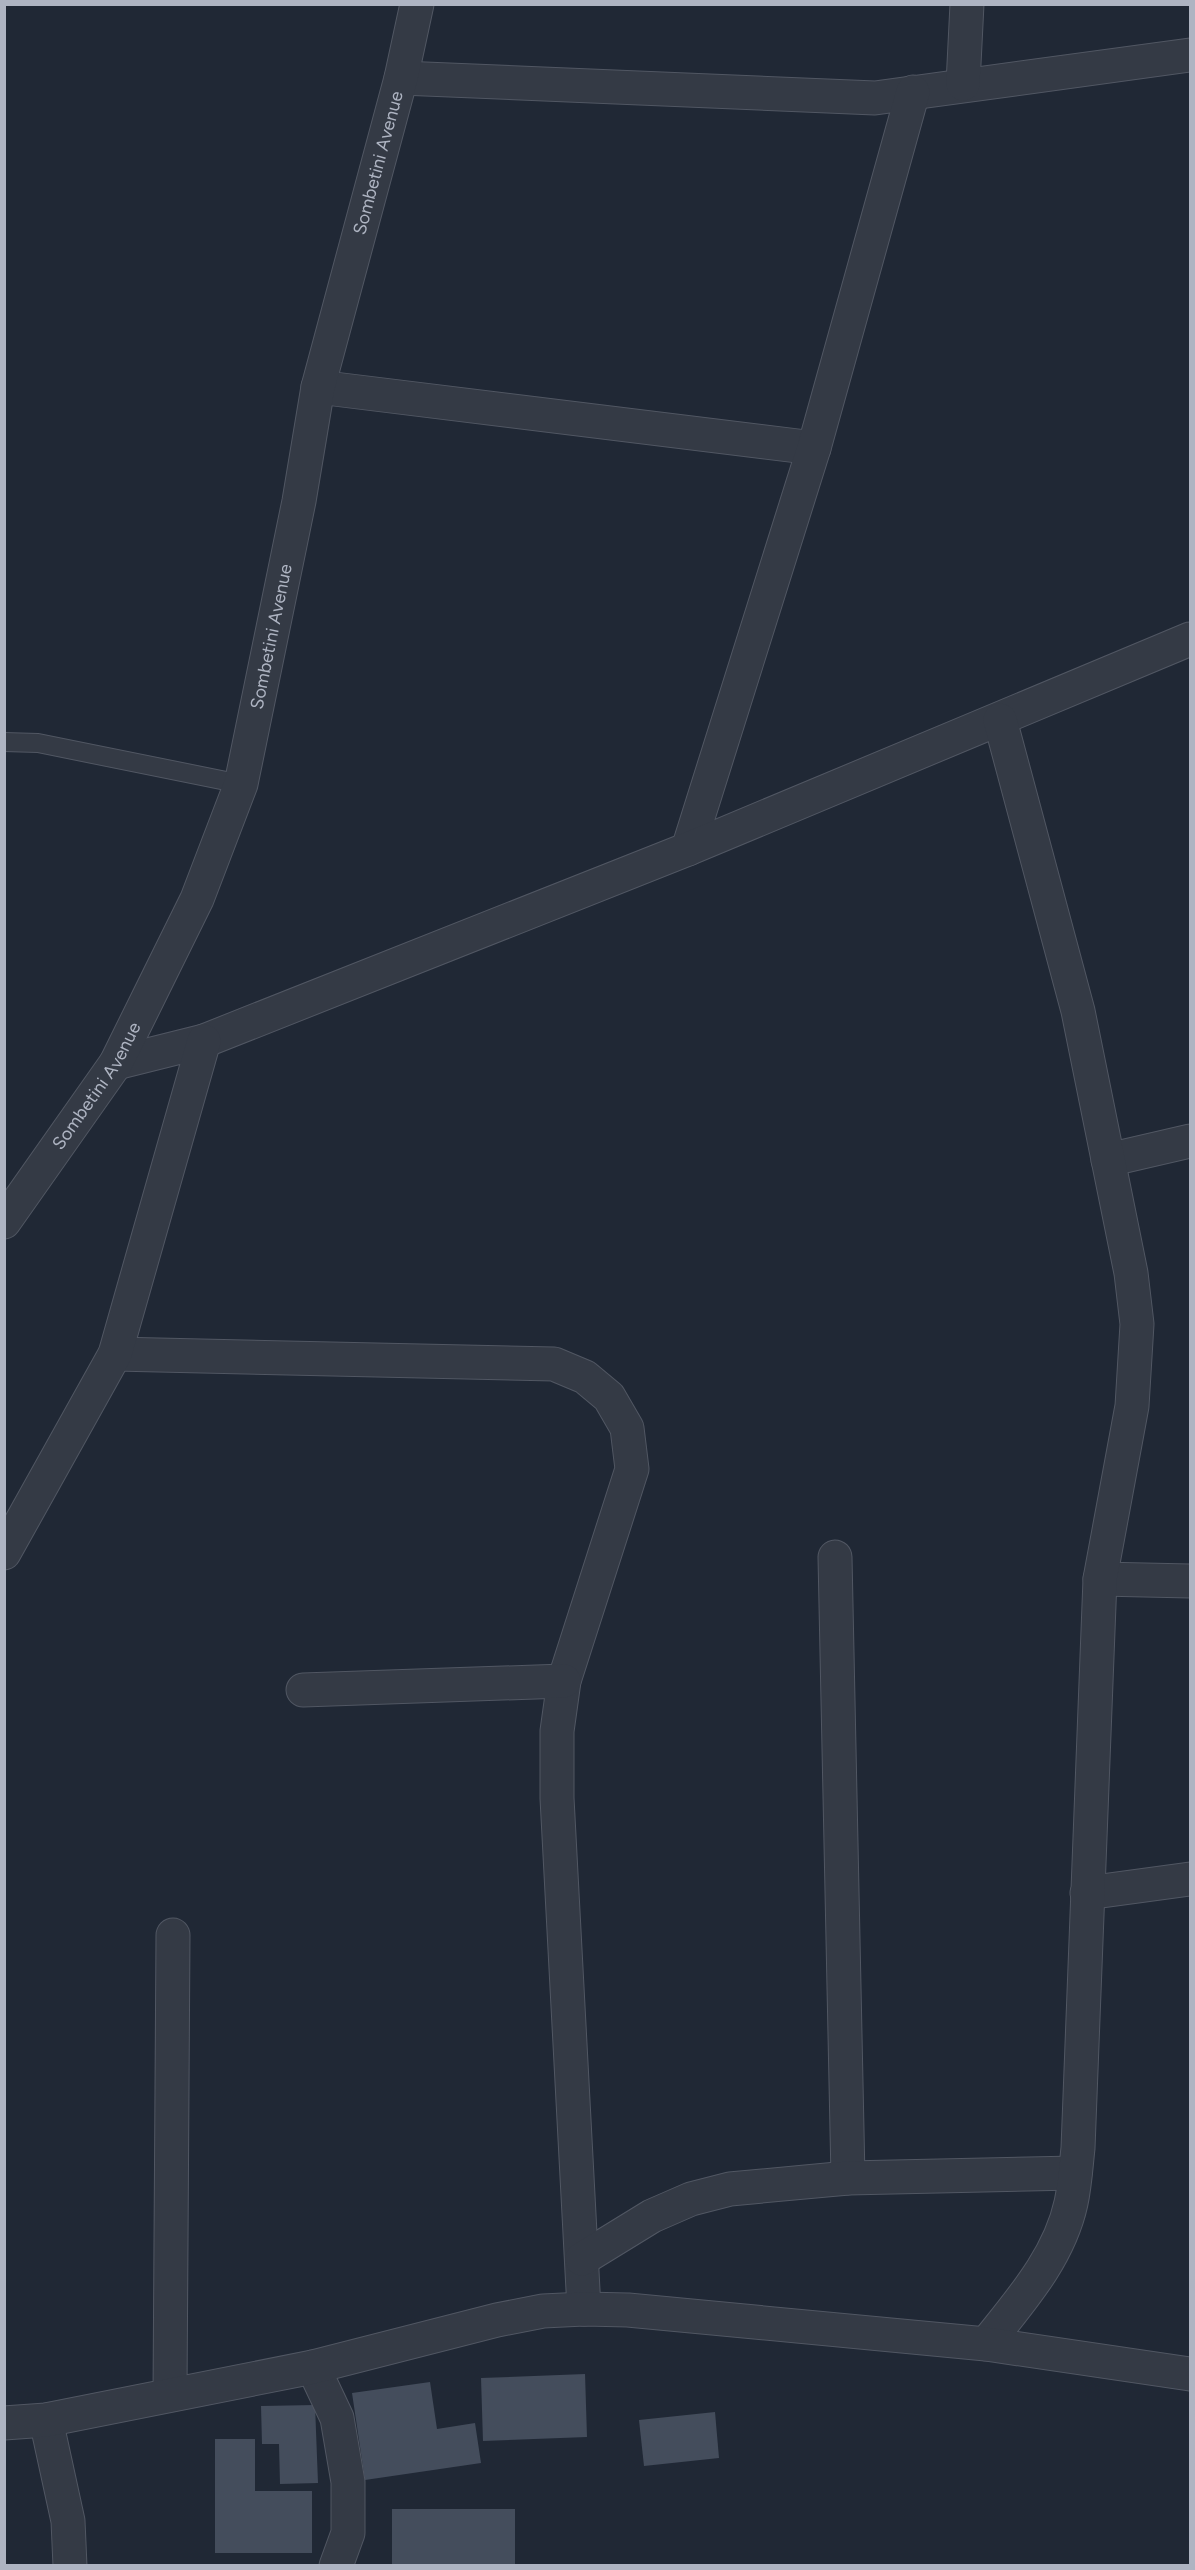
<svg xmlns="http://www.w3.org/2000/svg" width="1195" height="2570" viewBox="0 0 1195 2570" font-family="Figtree,sans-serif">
	<rect width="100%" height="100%" fill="#202835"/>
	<g fill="#444d5c">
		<path d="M 585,2374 L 587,2437 L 483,2441 L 481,2378 Z"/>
		<path d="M 430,2382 L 437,2429 L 475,2423 L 481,2463 L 365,2480 L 352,2393 Z"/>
		<path d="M 315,2405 L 318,2483 L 280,2484 L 279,2444 L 262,2444 L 261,2406 Z"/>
		<path d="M 715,2412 L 719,2458 L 644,2466 L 639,2420 Z"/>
		<path d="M 215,2439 L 255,2439 L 255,2491 L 312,2491 L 312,2553 L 215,2553 Z"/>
		<rect x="392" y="2509" width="123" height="57"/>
	</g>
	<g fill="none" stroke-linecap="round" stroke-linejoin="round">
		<defs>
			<path id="service" d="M 4,742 L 38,743 L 241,784"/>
			<g id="minor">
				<path d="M 401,78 L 875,98 L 1190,55"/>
				<path d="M 963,84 L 967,4"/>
				<path d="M 318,387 L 814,448"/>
				<path d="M 688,849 L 814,448 L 913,92"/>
				<path d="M 116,1063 L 204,1041 L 688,849 L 1190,639"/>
				<path d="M 1108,1160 L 1190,1141"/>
				<path id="s1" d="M 4,1222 L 116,1063 L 197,899 L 241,784 L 299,501 L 318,387 L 401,78 L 417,4"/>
				<path d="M 115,1354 L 554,1364 L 585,1377 L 609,1397 L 627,1428 L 632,1469 L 564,1681 L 557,1731 L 557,1798 L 584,2309"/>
				<path d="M 4,1553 L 115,1354 L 204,1041"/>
				<path d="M 835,1557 L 848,2178"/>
				<path d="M 1100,1579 L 1190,1581"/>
				<path d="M 303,1690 L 564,1681"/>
				<path d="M 1087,1893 L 1190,1879"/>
				<path d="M 582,2259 L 652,2216 L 691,2199 L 730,2189 L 848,2178 L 1075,2173"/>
				<path d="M 986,2344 C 1020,2301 1059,2258 1071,2203 C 1075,2185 1076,2166 1078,2148 L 1100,1579 L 1132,1406 L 1137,1324 L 1131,1273 L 1078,1011 L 1000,720"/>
				<path d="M 313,2367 L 337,2418 L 348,2482 L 348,2533 L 336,2566"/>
				<path d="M 170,2394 L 173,1935"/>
				<path d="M 46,2420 L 68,2521 L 70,2566"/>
				<path d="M 4,2423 L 46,2420 L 313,2367 L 497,2320 L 543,2311 L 584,2309 L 628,2310 L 986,2344 L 1190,2374"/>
			</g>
		</defs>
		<use href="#service" stroke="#515763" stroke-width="20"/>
		<use href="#minor" stroke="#515763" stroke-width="35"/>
		<use href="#service" stroke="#343a45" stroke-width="18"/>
		<use href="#minor" stroke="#343a45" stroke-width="33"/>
	</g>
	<g text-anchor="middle" stroke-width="5" stroke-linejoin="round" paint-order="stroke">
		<g font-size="18" fill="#aeb4c2" stroke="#191f2a">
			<text dy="6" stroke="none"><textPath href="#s1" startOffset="1137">Sombetini Avenue</textPath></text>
			<text dy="6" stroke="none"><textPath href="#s1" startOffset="651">Sombetini Avenue</textPath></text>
			<text dy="6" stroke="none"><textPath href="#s1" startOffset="165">Sombetini Avenue</textPath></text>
		</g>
	</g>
	<rect width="1195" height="2570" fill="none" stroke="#aeb4c2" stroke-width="12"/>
</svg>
